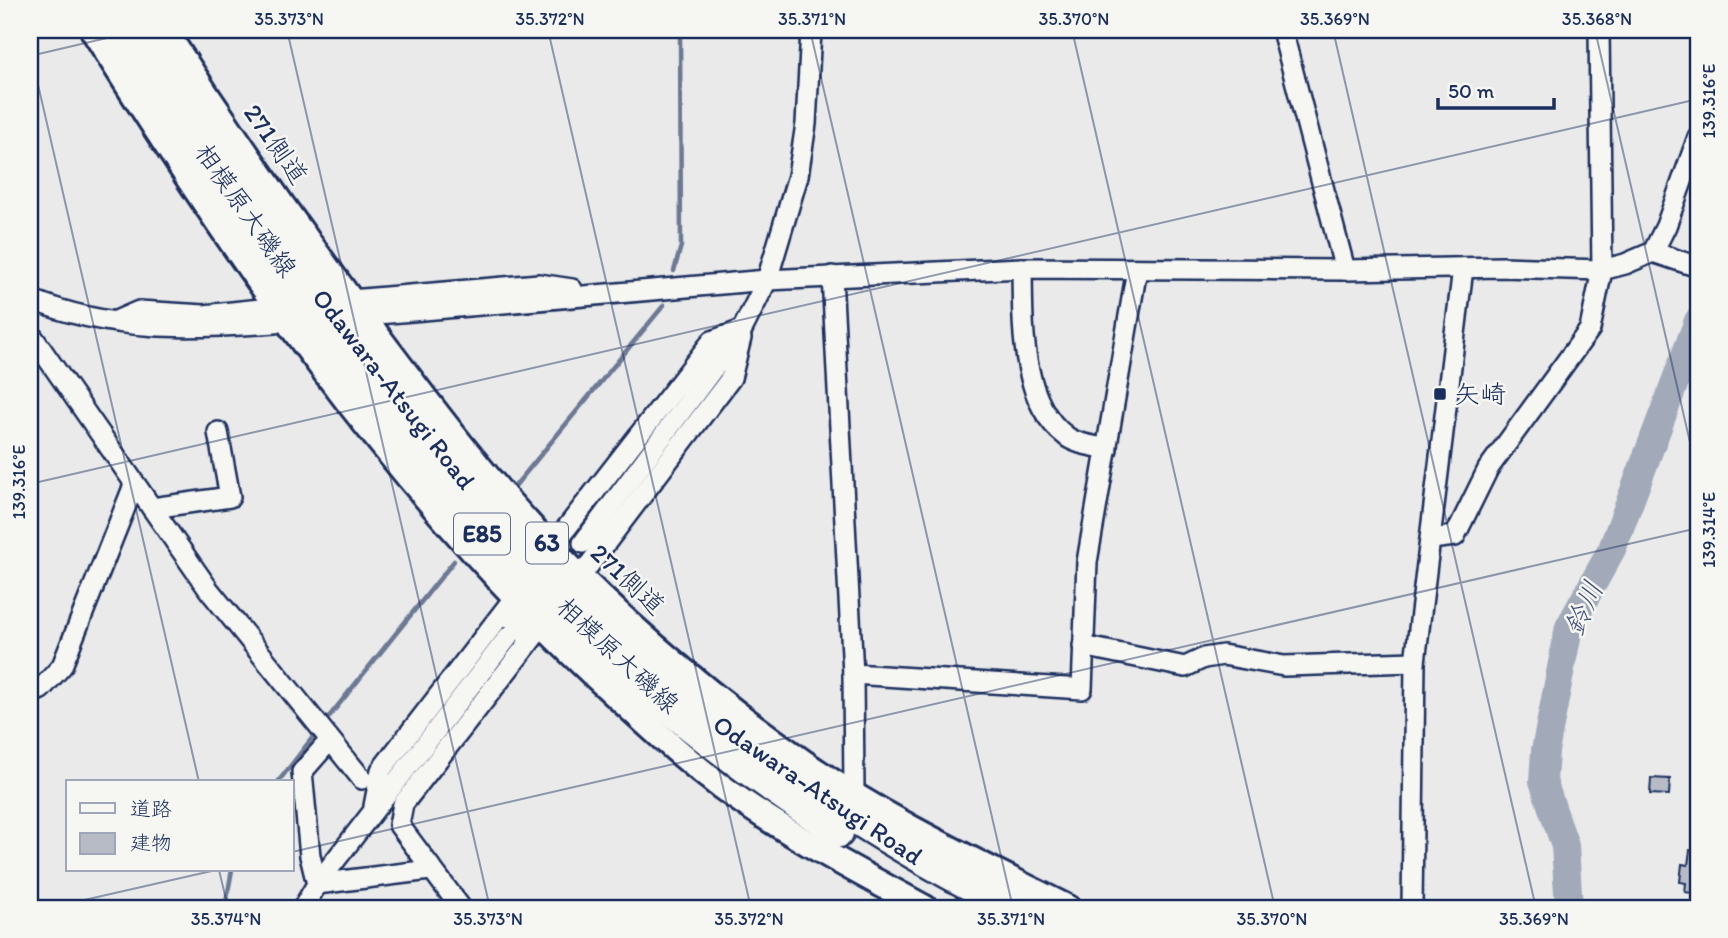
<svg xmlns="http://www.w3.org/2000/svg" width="1728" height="938" viewBox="0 0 1728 938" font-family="Itim,'Klee One',sans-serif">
	<rect width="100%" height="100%" fill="#e9eae9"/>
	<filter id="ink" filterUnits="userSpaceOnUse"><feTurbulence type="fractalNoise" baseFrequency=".0143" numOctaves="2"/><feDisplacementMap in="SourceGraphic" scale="14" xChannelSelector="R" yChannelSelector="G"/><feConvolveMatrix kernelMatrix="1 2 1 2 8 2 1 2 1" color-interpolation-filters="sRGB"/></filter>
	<g filter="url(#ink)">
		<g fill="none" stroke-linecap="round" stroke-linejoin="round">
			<g stroke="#6c7995" stroke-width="4.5">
				<path d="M 674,271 L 681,246 L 680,30"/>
				<path d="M 515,486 L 664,305"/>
				<path d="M 324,723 L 454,561"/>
				<path d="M 278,782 L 316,733"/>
				<path d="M 225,908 L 232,870"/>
			</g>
			<path stroke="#a2aaba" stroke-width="28" d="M 1569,908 L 1565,846 L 1543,781 L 1545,751 L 1569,627 L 1612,549 L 1698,321"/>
		</g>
		<g fill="#b6bbc6" stroke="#1b2f5e" stroke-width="2">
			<path d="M 1651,778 L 1670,779 L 1669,795 L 1650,794 Z"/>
			<path d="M 1690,850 L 1698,851 L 1698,894 L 1685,892 L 1686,883 L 1680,882 L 1682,864 L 1688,865 Z"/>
		</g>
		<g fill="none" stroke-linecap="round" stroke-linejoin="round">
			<defs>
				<g id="minor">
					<path d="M 1282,30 L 1345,270"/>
					<path d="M 1653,252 L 1698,267"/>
					<path d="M 1022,268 C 1023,320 1019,401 1066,436 C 1075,444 1095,446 1107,449"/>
					<path d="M 832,276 L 853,674 L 854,794"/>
					<path d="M 30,299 C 111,332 190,329 275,323"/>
					<path d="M 351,300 L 539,284 L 572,289"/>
					<path d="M 378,314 L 767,280 L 1022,268 L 1345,270 L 1502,267 L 1602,270 L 1625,264 L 1653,252 L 1666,226 L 1698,137"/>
					<path d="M 116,321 L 139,311 L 204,315 L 278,307"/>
					<path d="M 30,333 L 209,590 L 362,779"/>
					<path d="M 152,508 L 230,497 L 218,432"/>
					<path d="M 1431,539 L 1455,536 L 1488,469 L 1590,329 L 1602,270 L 1599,30"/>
					<path d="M 583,543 L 742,330 L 767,280 L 798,176 L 806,124 L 811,30"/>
					<path d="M 551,548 L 712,341 L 742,330"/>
					<path d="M 580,577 L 731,378 L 741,338"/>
					<path d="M 501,616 L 511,617 L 530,640"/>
					<path d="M 1083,646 L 1185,667 L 1204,658 L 1223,655 L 1284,666 L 1415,662"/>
					<path d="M 853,674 L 1082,689 L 1087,562 L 1137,269"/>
					<path d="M 30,694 L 41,689 L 62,666 L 134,485"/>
					<path d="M 330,740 L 302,772 L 310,856 L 317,884 L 430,870"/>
					<path d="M 374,806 L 381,770 L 514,598"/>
					<path d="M 303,908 L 317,884 L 509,636"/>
					<path d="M 461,908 L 399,825 L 403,804 L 542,626"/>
					<path d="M 1412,908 L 1415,662 L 1463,268"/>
				</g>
				<g id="major">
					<path d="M 93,30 C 237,261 395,488 594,675 C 635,713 675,751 719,785 C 784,833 855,870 925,908"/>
					<path d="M 164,30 C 235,140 310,247 389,351 C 441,420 493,488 553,550 C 629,628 714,700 803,762 C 886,820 979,863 1068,908"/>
				</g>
				<g id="highway">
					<path d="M 120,30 C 233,205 344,388 487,540 C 593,652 709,750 839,833"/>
					<path d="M 146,30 C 255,199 362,371 497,521 C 643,682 819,810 1012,908"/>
				</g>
			</defs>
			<use href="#minor" stroke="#1b2f5e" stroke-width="24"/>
			<use href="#major" stroke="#1b2f5e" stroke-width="30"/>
			<use href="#highway" stroke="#1b2f5e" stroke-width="33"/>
			<use href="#minor" stroke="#f6f6f2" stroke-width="19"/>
			<use href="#major" stroke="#f6f6f2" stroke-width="24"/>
			<use href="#highway" stroke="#f6f6f2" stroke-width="28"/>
		</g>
	</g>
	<path fill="none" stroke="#1b2f5e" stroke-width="2" stroke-opacity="0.45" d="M 287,30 L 490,908M 548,30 L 751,908M 810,30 L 1013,908M 1072,30 L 1275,908M 1333,30 L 1536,908M 1595,30 L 1698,477M 30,50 L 199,782M 30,56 L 141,30M 30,484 L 1698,99M 292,852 L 1698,528M 219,870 L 228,908M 49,908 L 216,870"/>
	<rect fill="#1b2f5e" stroke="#f6f6f2" stroke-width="2.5" x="1433" y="387" width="14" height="14" rx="3.5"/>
	<g text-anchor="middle" stroke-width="5" stroke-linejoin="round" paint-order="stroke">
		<g fill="#f6f6f2" stroke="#5d6b8a" stroke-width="2">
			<rect x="454" y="513.5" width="56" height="41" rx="5"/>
			<rect x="526" y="522.5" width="42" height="41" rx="5"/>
		</g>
		<g font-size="24" font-weight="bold" fill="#1b2f5e">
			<text x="482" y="542">E85</text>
			<text x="547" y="551">63</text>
		</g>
		<g font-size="26" fill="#1b2f5e" stroke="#f6f6f2">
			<text transform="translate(276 144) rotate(55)" y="9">271側道</text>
			<text transform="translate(246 210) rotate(55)" y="9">相模原大磯線</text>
			<text transform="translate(394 389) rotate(52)" y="9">Odawara-Atsugi Road</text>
			<text transform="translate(628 579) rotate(43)" y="9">271側道</text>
			<text transform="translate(618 655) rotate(43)" y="9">相模原大磯線</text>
			<text transform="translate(818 790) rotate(34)" y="9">Odawara-Atsugi Road</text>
		</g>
		<g font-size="26" fill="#1b2f5e" stroke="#f6f6f2" text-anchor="start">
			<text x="1454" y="403">矢崎</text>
		</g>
		<g font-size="28" font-style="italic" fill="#44547a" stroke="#f6f6f2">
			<text transform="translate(1583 608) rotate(-66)" y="10">鈴川</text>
		</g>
	</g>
	<rect width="1728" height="938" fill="none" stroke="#f6f6f2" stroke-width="77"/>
	<rect x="66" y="780" width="228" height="91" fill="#f6f6f2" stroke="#9ea6b7" stroke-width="2"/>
	<rect x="80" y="803" width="35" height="10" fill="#f6f6f2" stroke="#9ea6b7" stroke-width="2"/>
	<text x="130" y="816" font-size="21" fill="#1b2f5e">道路</text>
	<rect x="80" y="833" width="35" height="21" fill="#b6bbc6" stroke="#9ea6b7" stroke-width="2"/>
	<text x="130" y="850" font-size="21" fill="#1b2f5e">建物</text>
	<path d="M1438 98v10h116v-10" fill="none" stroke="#1b2f5e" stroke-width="3.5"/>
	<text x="1448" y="98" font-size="21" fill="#1b2f5e" stroke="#f6f6f2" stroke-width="5" paint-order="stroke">50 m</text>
	<rect x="38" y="38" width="1652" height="862" fill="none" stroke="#1b2f5e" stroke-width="2.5"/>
	<g font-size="18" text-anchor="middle" fill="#1b2f5e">
		<text x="289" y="25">35.373°N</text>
		<text x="550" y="25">35.372°N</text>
		<text x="812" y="25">35.371°N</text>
		<text x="1074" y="25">35.370°N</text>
		<text x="1335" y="25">35.369°N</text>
		<text x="1597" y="25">35.368°N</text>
		<text transform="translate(1709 101) rotate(-90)" y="6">139.316°E</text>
		<text transform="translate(19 482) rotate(-90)" y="6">139.316°E</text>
		<text transform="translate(1709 530) rotate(-90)" y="6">139.314°E</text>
		<text x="226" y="925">35.374°N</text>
		<text x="488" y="925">35.373°N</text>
		<text x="749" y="925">35.372°N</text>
		<text x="1011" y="925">35.371°N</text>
		<text x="1272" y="925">35.370°N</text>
		<text x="1534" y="925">35.369°N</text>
	</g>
</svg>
